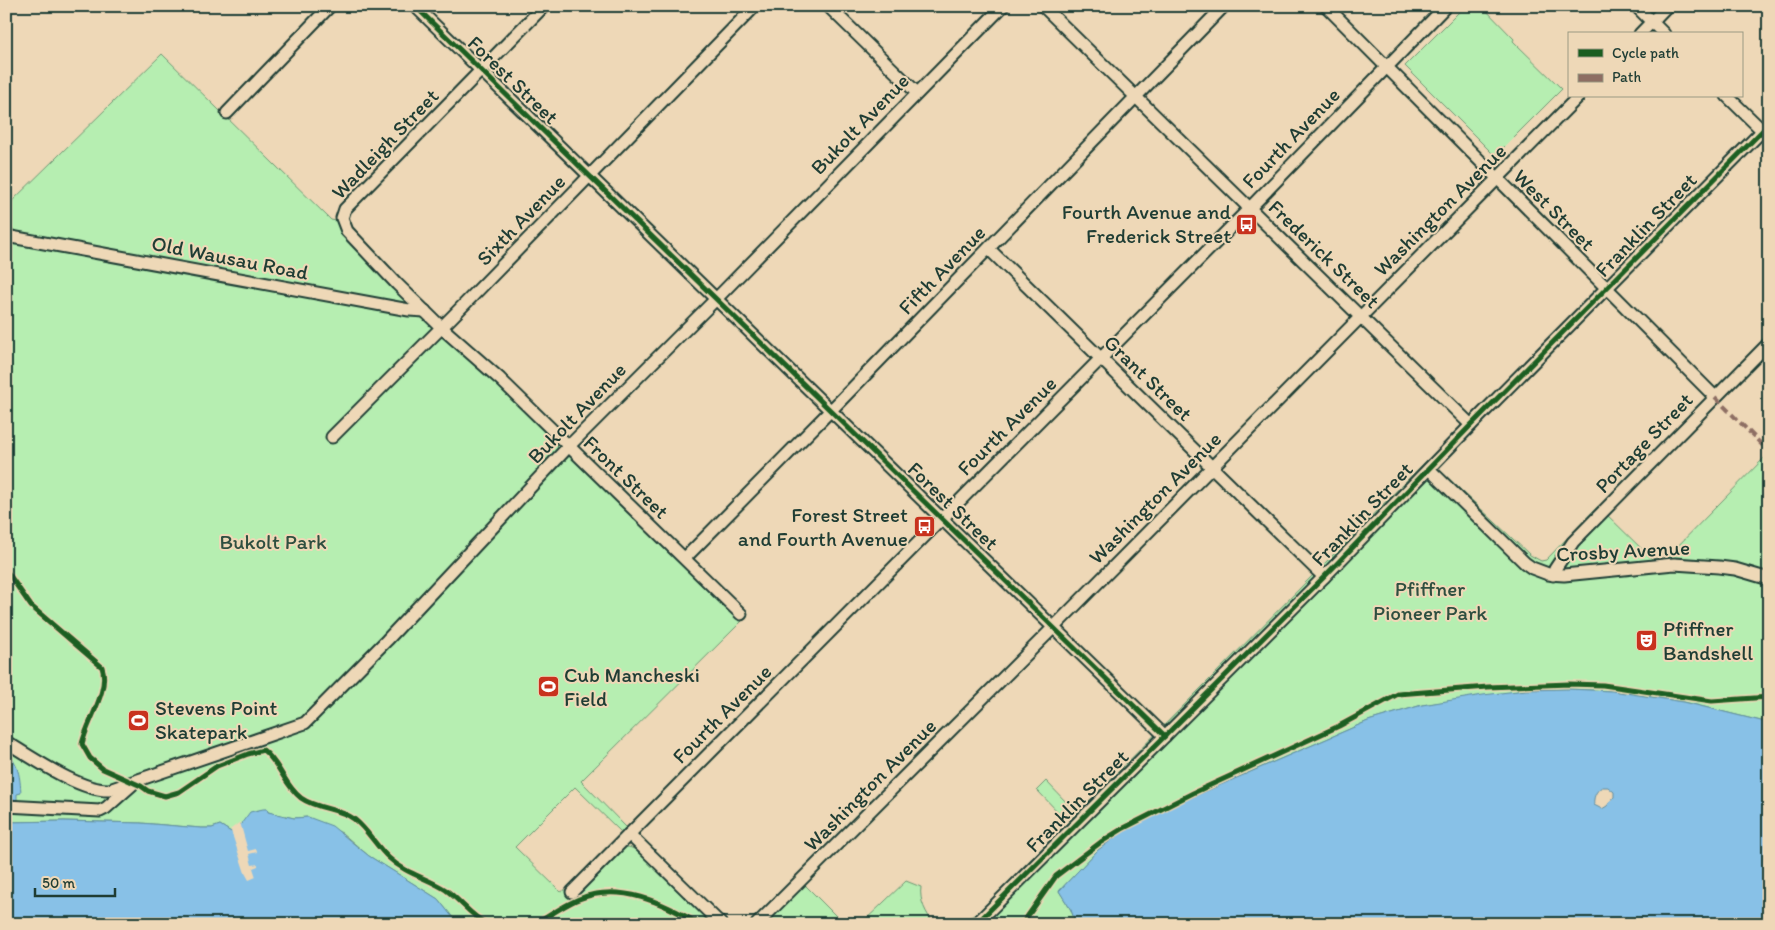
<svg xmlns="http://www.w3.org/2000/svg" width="1775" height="930" viewBox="0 0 1775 930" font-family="Itim,sans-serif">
	<rect width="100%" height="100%" fill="#eed8b7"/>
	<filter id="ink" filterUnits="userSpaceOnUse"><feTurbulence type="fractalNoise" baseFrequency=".02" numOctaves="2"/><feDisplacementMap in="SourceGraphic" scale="10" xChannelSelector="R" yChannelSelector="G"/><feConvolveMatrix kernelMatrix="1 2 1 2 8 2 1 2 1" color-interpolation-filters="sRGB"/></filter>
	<g filter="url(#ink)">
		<g fill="#b6eeb1" stroke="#6a9672">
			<path d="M 1465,6 L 1482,6 L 1514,39 L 1513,41 L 1562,89 L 1495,156 L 1405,66 Z"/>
			<path d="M 162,54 L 331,220 L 336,221 L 339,228 L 348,240 L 731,614 L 737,617 L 744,613 L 747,616 L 581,781 L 627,828 L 622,833 L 575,787 L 515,847 L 561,892 L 566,889 L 572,894 L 622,849 C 628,845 632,848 637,851 L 711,924 L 623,924 L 595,921 L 583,924 L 458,924 L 438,899 L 369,856 L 342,833 L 308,817 L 294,818 L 268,812 L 267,809 L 260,810 L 231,832 L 220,825 L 212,828 L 201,828 L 141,823 L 64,821 L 6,822 L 6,798 L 10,798 L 12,757 L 6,753 L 6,207 Z"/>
			<path d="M 1769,453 L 1769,723 L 1684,702 L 1612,691 L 1568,689 L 1526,690 L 1422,705 L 1368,721 L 1179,803 L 1141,822 L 1120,834 L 1098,850 L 1059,891 L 1071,910 L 1076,924 L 956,924 L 976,914 L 990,901 L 1428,459 L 1530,555 L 1541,561 L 1546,560 L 1598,506 L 1652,559 L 1666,558 Z"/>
			<path d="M 1046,781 L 1068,804 L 1059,813 L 1037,790 Z"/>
			<path d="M 906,881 L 921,887 C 919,901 926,913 934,924 L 861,924 Z"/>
			<path d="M 805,885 L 844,924 L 766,924 Z"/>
		</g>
		<g fill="#88c1e7" stroke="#5e8c9f" fill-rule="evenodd">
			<path d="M 1568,689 L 1612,691 L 1684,702 L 1769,723 L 1769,924 L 1076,924 L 1071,910 L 1059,891 L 1098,850 L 1120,834 L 1141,822 L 1179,803 L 1368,721 L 1422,705 L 1483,695 L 1526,690 ZM 1602,787 L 1608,787 L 1614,792 L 1614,797 L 1607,806 L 1602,809 L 1594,805 C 1593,799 1595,791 1602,787 Z"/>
			<path d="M 6,753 C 19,763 20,778 21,793 L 17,794 L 17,801 L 14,801 L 10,798 L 6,798 Z"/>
			<path d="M 263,809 L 267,809 L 268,812 L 294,818 L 308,817 L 332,826 L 369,856 L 438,899 L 458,924 L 6,924 L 6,822 L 64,821 L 141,823 L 201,828 L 212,828 L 220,825 L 231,832 L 241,824 L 250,812 Z"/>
		</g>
		<path fill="#eed8b7" d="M 240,822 L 248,851 L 256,849 L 257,852 L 249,854 L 252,865 L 258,864 L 258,866 L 253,868 L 256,877 L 249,880 L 245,873 L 230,828 L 231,829 Z"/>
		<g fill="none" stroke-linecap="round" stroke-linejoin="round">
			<defs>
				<g id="street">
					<path d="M 415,6 L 1165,736"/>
					<path d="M 544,6 L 345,209 L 342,218 L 347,231 L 397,284 L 441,327 L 500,379 L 741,614"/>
					<path d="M 828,6 L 917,93"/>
					<path d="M 1043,6 L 1471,425"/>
					<path d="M 1326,6 L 1715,397"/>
					<path d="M 1636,6 L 1664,34"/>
					<path d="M 1640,34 L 1667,6"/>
					<path d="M 1727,96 L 1769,137"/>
					<path d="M 227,113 L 330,6"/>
					<path d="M 6,236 L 409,310 L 425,311"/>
					<path d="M 989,249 L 1324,577"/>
					<path d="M 332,437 L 452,317 L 755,6"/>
					<path d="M 1429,469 L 1525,563 L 1532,568 L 1548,574 L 1564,575 L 1674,564 L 1719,567 L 1735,569 L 1769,579"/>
					<path d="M 685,558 L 842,399 L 1224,6"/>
					<path d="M 1553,575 L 1555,569 L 1573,542 L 1769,343"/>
					<path d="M 6,742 C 32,757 79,791 109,790 L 305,723 L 387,640 L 568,447 L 716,299 L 1003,6"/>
					<path d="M 6,806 L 100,811 L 106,808 L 132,785"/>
					<path d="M 629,834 L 721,924"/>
					<path d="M 572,892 L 1244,214 L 1446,6"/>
					<path d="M 757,924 L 1054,627 L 1579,96"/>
					<path d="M 976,924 L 1165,736 L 1324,577 L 1471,425 L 1769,124"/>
				</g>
			</defs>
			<use href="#street" stroke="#1f3d34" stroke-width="15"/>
			<use href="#street" stroke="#eed8b7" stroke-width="11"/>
			<path stroke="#8d6e63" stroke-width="4" stroke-dasharray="8 4" stroke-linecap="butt" d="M 1715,397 L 1769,452"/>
			<defs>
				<g id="cycleway">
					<path d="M 415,6 L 1165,736"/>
					<path d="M 6,570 L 31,606 L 102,667 C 110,690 87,721 82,744 L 90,758 L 103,769 L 141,786 L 148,791 L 165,796 L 179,792 L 217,766 L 248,754 L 263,750 C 280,763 284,785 301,798 C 316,809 342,809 354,819 C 368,830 376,846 389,858 C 406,874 428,878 446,890 C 461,901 471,916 487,924"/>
					<path d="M 536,924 C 550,915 564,905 579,899 C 620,882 664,903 699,924"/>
					<path d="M 976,924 L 1165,736 L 1324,577 L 1471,425 L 1769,124"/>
					<path d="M 1022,924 L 1056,876 L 1101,842 L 1122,829 L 1193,793 L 1339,726 L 1398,694 L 1488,687 L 1569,684 L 1603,685 L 1712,701 L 1769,697"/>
				</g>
			</defs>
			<use href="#cycleway" stroke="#eed8b7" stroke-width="8"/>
			<use href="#cycleway" stroke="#1b5e20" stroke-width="5"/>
		</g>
	</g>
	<defs>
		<symbol id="bus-square" viewBox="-11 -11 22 22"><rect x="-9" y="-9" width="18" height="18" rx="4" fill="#c8321e" stroke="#eed8b7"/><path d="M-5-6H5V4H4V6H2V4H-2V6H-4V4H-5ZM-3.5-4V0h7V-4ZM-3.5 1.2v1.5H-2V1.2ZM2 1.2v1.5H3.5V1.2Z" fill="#fff"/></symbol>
		<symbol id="theatre-square" viewBox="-11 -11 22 22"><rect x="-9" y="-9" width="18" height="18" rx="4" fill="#c8321e" stroke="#eed8b7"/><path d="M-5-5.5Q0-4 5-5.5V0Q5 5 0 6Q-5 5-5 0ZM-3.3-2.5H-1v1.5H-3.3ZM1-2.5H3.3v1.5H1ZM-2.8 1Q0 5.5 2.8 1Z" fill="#fff"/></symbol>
		<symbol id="stadium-square" viewBox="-11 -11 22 22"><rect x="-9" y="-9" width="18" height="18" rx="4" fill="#c8321e" stroke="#eed8b7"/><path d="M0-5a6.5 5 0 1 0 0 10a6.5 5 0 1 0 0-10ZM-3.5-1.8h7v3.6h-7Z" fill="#fff"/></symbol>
	</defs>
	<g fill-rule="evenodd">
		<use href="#bus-square" x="1234" y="212" width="25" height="25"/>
		<use href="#bus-square" x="912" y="514" width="25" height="25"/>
		<use href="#theatre-square" x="1634" y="628" width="25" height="25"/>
		<use href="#stadium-square" x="536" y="674" width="25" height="25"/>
		<use href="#stadium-square" x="126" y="708" width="25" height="25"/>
	</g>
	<g text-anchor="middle" stroke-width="4" stroke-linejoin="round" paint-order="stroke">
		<g font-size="21" fill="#1f3d34" stroke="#eed8b7">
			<text transform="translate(513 80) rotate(44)" y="7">Forest Street</text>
			<text transform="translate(860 124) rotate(-46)" y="7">Bukolt Avenue</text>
			<text transform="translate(1291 138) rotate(-46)" y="7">Fourth Avenue</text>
			<text transform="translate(385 144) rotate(-46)" y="7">Wadleigh Street</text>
			<text transform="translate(1440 210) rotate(-45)" y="7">Washington Avenue</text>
			<text transform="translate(1554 210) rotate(45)" y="7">West Street</text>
			<text transform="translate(521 220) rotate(-46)" y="7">Sixth Avenue</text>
			<text transform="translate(1646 225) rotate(-46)" y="7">Franklin Street</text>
			<text transform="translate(1324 254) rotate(44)" y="7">Frederick Street</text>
			<text transform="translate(230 258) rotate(11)" y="7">Old Wausau Road</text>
			<text transform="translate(942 270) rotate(-46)" y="7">Fifth Avenue</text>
			<text transform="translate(1148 378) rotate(44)" y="7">Grant Street</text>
			<text transform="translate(577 413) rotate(-46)" y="7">Bukolt Avenue</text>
			<text transform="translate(1007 426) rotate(-45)" y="7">Fourth Avenue</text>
			<text transform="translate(1644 443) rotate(-46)" y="7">Portage Street</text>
			<text transform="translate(626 477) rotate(44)" y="7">Front Street</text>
			<text transform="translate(1155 498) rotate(-45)" y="7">Washington Avenue</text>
			<text transform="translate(953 506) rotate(44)" y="7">Forest Street</text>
			<text transform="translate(1362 514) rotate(-46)" y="7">Franklin Street</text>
			<text transform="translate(1623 551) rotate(-3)" y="7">Crosby Avenue</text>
			<text transform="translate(722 714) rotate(-45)" y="7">Fourth Avenue</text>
			<text transform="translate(870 785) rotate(-45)" y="7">Washington Avenue</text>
			<text transform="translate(1077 801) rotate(-45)" y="7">Franklin Street</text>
		</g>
		<g font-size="21" fill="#1f3d34" stroke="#eed8b7" text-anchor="start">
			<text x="1231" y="219" text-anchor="end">Fourth Avenue and<tspan x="1231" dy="24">Frederick Street</tspan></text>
			<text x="908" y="522" text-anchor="end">Forest Street<tspan x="908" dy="24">and Fourth Avenue</tspan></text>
			<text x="1663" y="636">Pfiffner<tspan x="1663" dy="24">Bandshell</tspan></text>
			<text x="564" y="682">Cub Mancheski<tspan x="564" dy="24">Field</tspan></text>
			<text x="155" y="715">Stevens Point<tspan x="155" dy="24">Skatepark</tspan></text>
		</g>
		<g font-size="21" fill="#2e4f40" stroke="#eed8b7">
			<text x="273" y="549">Bukolt Park</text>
			<text x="1430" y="596">Pfiffner<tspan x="1430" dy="24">Pioneer Park</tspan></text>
		</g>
	</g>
	<rect width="1775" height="930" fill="none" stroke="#eed8b7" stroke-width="25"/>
	<rect x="12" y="12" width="1750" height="905" fill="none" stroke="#1f3d34" stroke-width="2" filter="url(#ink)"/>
	<rect x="1568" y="32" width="175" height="65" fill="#eed8b7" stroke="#9b9a83"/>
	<rect x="1578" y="49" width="25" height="8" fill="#1b5e20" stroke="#9b9a83"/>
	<text x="1612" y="58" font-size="15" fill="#1f3d34">Cycle path</text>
	<rect x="1578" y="74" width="25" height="8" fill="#8d6e63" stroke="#9b9a83"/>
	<text x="1612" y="82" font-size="15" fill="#1f3d34">Path</text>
	<path d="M35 888v8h80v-8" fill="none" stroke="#1f3d34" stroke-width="2.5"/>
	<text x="42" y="888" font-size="15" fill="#1f3d34" stroke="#eed8b7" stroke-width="4" paint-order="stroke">50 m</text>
</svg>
